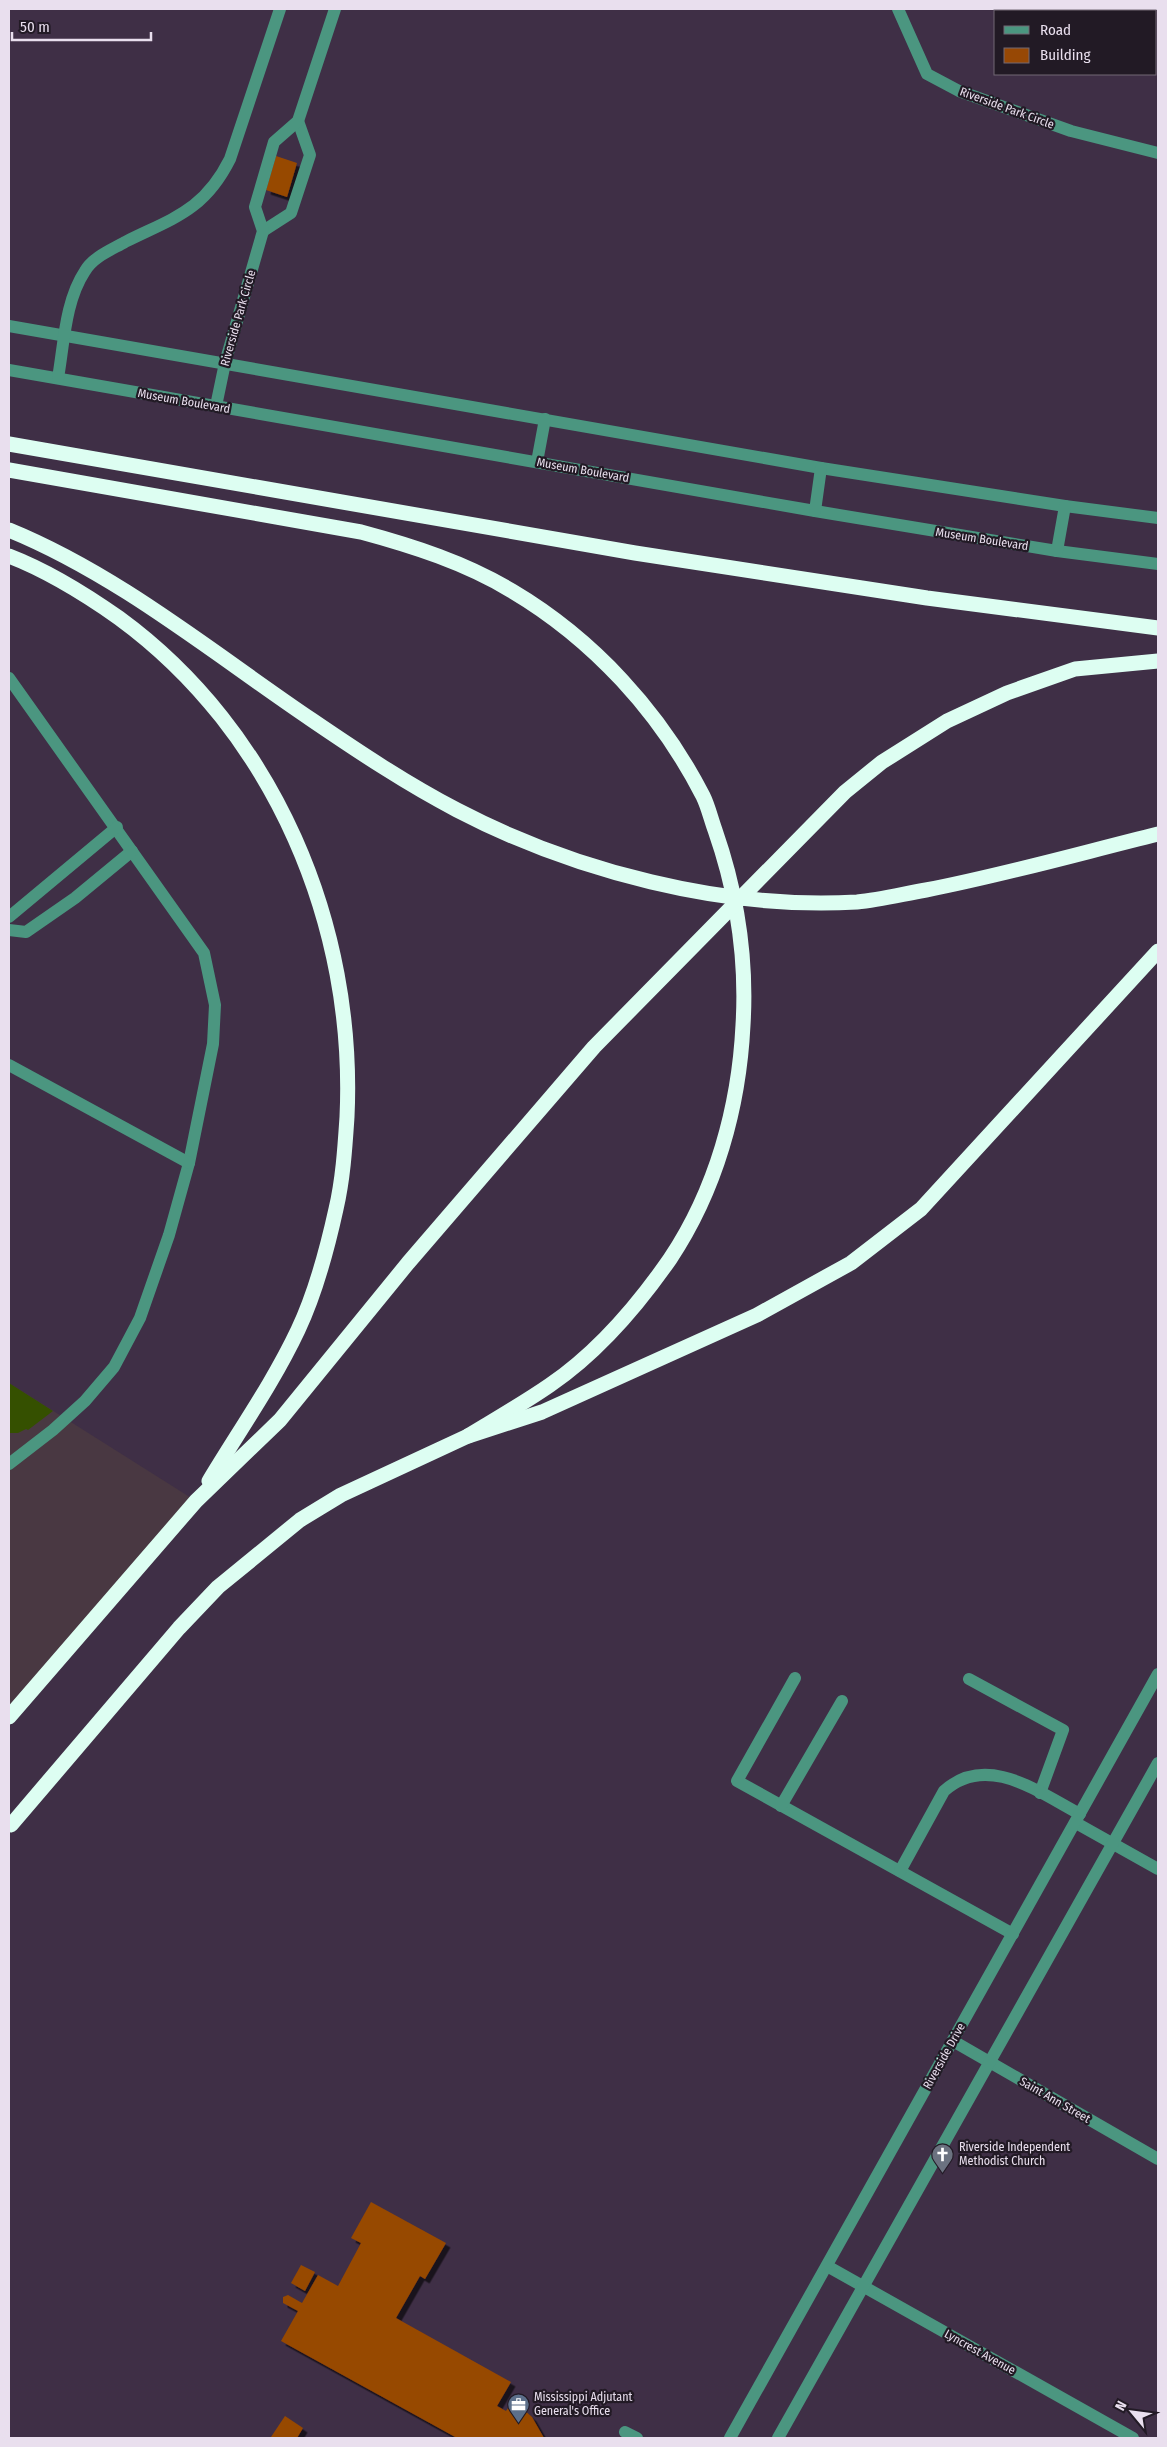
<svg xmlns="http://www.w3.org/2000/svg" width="1167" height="2447" viewBox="0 0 1167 2447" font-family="'Fira Sans Condensed',sans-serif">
	<defs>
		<filter id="shadow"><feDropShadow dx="4.5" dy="4.5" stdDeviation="0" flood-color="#0009"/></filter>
	</defs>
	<rect width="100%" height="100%" fill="#3f2f46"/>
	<path fill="#493842" d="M 9,1383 L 196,1501 L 9,1720 Z"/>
	<path fill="#355000" d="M 9,1383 L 53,1411 L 28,1430 L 26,1429 L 18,1433 L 9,1433 Z"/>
	<g fill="#974805" filter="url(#shadow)">
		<path d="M 276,156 L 297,163 L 287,197 L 266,190 Z"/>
		<path d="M 371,2202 L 446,2243 L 425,2279 L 420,2276 L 396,2318 L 511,2382 L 497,2406 L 506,2411 L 512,2402 L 523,2409 L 532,2417 L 544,2438 L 457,2438 L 281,2341 L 298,2311 L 283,2303 L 283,2297 L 288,2295 L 302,2303 L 318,2275 L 338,2286 L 361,2243 L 351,2238 Z"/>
		<path d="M 301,2265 L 315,2272 L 305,2291 L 291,2283 Z"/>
		<path d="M 285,2416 L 303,2428 L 297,2438 L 271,2437 Z"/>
	</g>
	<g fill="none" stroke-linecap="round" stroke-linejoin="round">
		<g stroke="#4b9680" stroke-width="12">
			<path d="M 898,9 L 927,74 L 959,91 L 1071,131 L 1158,153"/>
			<path d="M 263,231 L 291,213 L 310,155 L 298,121"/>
			<path d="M 9,326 L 821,468 L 1065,506 L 1158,518"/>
			<path d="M 9,370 L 815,511 L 1057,551 L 1158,564"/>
			<path d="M 58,378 C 64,344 65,301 85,271 C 93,257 111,250 125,242 C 173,218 204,211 230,159 L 280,9"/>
			<path d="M 216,406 L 225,363 L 263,231 L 255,207 L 274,142 L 298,121 L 335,9"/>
			<path d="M 537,462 L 545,419"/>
			<path d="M 815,511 L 821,468"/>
			<path d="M 1057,551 L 1065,506"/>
			<path d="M 9,678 L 204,953 L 215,1005 L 213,1044 L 189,1163 L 169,1235 L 140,1318 L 114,1367 L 85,1401 L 53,1430 L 9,1464"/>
			<path d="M 9,917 L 117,827"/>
			<path d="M 9,930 L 26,932 L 75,898 L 132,851"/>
			<path d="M 9,1065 L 189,1163"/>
			<path d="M 795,1678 L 737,1781 L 1013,1934"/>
			<path d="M 969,1679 L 1063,1730 L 1040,1793"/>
			<path d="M 781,1806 L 842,1701"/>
			<path d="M 1076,1823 L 1158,1869"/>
			<path d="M 900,1871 L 944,1791 C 987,1752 1040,1793 1080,1814"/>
			<path d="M 953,2041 L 1158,2159"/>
			<path d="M 827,2266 L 1133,2438"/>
			<path d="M 625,2432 L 637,2438"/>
			<path d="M 730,2438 L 1158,1674"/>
			<path d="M 778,2438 L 1158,1763"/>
		</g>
		<g stroke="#ddfef2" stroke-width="15">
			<path d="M 9,444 L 635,553 L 927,598 L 1158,628"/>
			<path d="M 9,470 L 361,532 C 413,546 466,563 512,591 C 593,639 660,712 703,796 C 708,806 711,819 715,830 C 737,893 747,959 743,1025 C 739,1107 716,1190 670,1259 C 638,1305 597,1353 550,1385 C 524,1403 496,1419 468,1436"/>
			<path d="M 9,530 C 119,575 214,654 312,720 C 359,752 407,784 457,810 C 574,871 724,910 857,902 C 880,900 903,894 926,890 C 1004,875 1081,853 1158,834"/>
			<path d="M 9,556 C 48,571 85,594 119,618 C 275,732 356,926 347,1117 C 345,1147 343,1179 336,1209 C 327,1250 316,1292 298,1330 C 273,1383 239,1431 209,1481"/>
			<path d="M 9,1717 L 196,1501 L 280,1420 L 408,1263 L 594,1047 L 845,792 L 882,762 L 947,721 L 1007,693 L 1075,669 L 1158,661"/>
			<path d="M 11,1825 L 179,1628 L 218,1587 L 300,1520 L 341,1495 L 468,1436 L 542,1412 L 757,1315 L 851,1263 L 921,1209 L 1158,951"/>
		</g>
	</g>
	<defs>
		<symbol id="church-pin" viewBox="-11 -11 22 30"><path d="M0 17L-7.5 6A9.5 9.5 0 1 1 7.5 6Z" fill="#6b7280" stroke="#221a25"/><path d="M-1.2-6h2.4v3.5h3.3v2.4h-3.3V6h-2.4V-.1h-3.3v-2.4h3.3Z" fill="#fff"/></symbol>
		<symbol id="office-pin" viewBox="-11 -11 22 30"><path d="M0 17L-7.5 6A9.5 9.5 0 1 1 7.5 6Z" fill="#5c6f8a" stroke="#221a25"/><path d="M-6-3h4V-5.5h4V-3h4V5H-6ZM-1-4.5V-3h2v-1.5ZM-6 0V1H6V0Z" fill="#fff"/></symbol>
	</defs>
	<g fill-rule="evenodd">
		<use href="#church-pin" x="930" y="2142" width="25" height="34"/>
		<use href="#office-pin" x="506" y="2392" width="25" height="34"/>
	</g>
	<g text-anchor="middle" stroke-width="4.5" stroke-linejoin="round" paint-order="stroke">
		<g font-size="12" fill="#e9dfee" stroke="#221a25">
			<text transform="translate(1007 108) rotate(20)" y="4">Riverside Park Circle</text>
			<text transform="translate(238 318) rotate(-74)" y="4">Riverside Park Circle</text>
			<text transform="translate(184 401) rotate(10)" y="4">Museum Boulevard</text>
			<text transform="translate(583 470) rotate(10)" y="4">Museum Boulevard</text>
			<text transform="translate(982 539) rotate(9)" y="4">Museum Boulevard</text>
			<text transform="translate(944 2056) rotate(-61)" y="4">Riverside Drive</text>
			<text transform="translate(1055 2100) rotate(30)" y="4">Saint Ann Street</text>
			<text transform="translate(980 2352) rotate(29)" y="4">Lyncrest Avenue</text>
		</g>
		<g font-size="12" fill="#e9dfee" stroke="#221a25" text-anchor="start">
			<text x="959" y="2151">Riverside Independent<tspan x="959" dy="14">Methodist Church</tspan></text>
			<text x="534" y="2401">Mississippi Adjutant<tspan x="534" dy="14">General's Office</tspan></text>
		</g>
	</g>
	<rect width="1167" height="2447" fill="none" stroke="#e9dfee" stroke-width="20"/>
	<rect x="994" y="10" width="162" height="65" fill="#221a25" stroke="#726975"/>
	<rect x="1004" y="26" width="25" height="8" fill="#4b9680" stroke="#726975"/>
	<text x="1040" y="35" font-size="15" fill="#e9dfee">Road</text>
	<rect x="1004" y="48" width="25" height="15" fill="#974805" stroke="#726975"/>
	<text x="1040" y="60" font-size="15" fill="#e9dfee">Building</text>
	<g transform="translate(1132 2412) rotate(299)" stroke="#221a25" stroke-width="4" paint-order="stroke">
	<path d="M0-4L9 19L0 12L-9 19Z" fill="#e9dfee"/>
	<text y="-8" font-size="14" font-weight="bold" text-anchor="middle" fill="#e9dfee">N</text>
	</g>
	<path d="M12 32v8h139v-8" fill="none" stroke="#e9dfee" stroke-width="2.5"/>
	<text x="20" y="32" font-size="15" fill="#e9dfee" stroke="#221a25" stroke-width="4" paint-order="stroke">50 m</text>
</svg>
